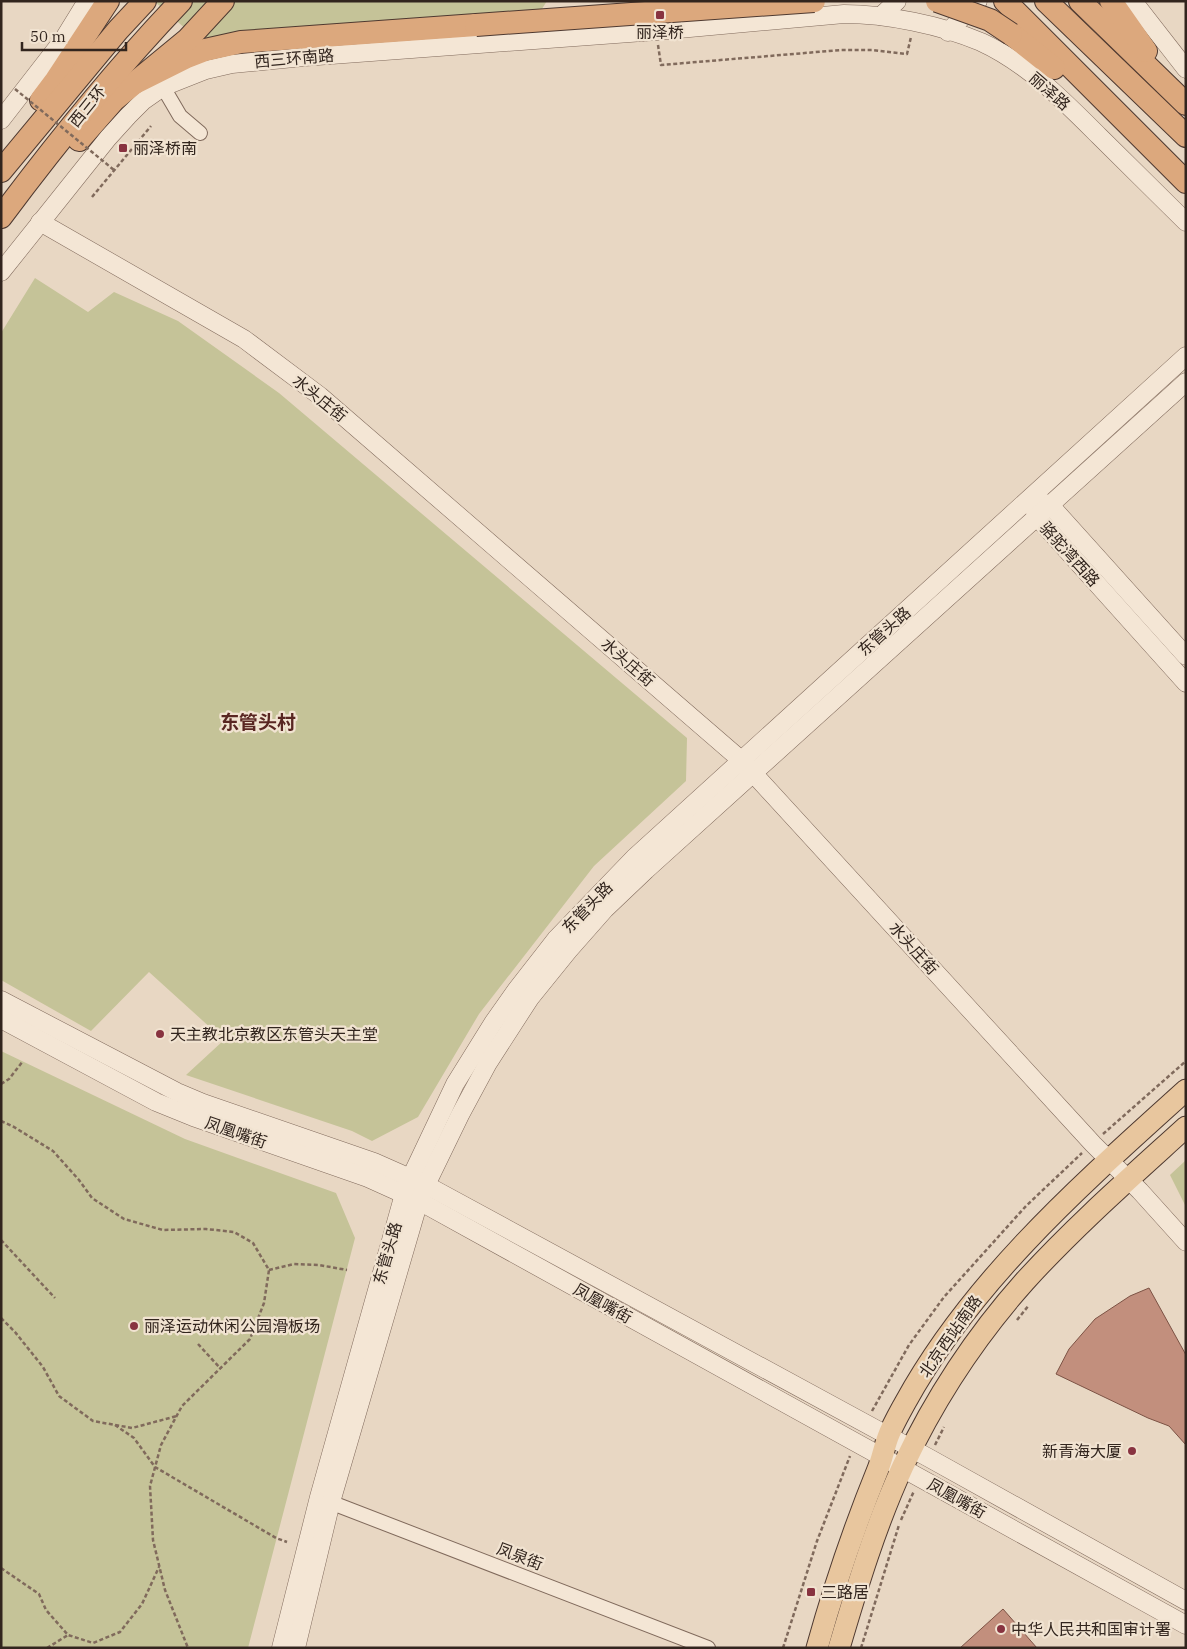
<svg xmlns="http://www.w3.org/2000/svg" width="1187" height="1649" viewBox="0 0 1187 1649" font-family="'IBM Plex Serif','Noto Sans SC',serif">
	<rect width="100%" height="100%" fill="#e8d7c3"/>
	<g fill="#c5c398">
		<path d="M 154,1 L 547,1 L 538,15 L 204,45 Z"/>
		<path d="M 35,278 L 88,312 L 114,292 L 178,321 L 279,393 L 687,738 L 686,781 L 594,866 L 479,1014 L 418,1117 L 372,1141 L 352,1131 L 186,1075 L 224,1040 L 149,972 L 91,1031 L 1,980 L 1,333 Z"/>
		<path d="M 1,1051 L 185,1139 L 336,1193 L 355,1238 L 248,1648 L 1,1648 Z"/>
		<path d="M 1186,1160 L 1186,1207 L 1170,1175 Z"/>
	</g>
	<g fill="#c28f7d" stroke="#7c5244">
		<path d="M 1149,1288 L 1186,1355 L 1186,1445 L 1169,1426 L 1148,1418 L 1056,1374 L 1069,1349 L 1095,1319 L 1130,1296 Z"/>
		<path d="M 1003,1609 L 1037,1648 L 960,1648 Z"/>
	</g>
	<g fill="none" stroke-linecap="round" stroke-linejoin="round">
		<defs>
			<g id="minor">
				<path d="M 163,87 L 180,116 L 200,133"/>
				<path d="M 322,1499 L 708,1648"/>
			</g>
			<g id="tertiary">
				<path d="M 1133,1 L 1186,69"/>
				<path d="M 881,16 L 897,1"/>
				<path d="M 948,32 L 978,1"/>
				<path d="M 1,120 L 63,40 L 87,1"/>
				<path d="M 40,222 L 244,339 L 320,396 L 741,760 L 1093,1144 L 1140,1191 L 1186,1242"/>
				<path d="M 1,272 L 108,138 L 128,116 L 143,101 L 163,87 L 206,70 L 232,64 L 304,57 L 657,31 L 844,14 C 886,14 941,25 981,42 C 1027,63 1064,101 1099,136 C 1128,165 1157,193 1186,222"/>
				<path d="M 1039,501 L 1050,505 L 1186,656"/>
				<path d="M 1033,506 L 1037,517 L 1186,683"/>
				<path d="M 1,1000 L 177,1092 L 203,1103 L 374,1162 L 426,1185 L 929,1458 L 1186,1601"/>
				<path d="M 1,1019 L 156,1102 L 193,1117 L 368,1178 L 419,1201 L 1186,1625"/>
				<path d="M 281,1648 L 319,1497 L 404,1194 L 411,1177 L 455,1084 L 493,1023 L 517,989 L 556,939 L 634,858 L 1186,356"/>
				<path d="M 296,1648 L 331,1502 L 419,1201 L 426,1185 L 460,1115 L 488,1063 L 530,998 L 568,951 L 605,909 L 646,870 L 1186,382"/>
			</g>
			<g id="primary">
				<path d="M 817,1648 C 834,1587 854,1528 878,1469 C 882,1459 884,1448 888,1437 C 892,1426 899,1414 905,1403 C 973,1279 1082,1184 1186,1090"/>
				<path d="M 839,1648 C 857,1587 876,1524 903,1466 C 934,1400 976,1336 1025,1281 C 1075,1226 1131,1177 1186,1127"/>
			</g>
			<g id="trunk">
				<path d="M 1005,1 L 1186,182"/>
				<path d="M 1046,1 L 1186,136"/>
				<path d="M 1080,1 L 1186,104"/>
				<path d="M 1111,1 L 1146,51"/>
				<path d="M 1011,34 L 1054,68"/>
				<path d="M 135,83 L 187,57 L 205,50 L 241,42 L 476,25"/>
				<path d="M 41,100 L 56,80 L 108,1"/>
				<path d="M 79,140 L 114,100 L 188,39 L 223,1"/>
				<path d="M 1,171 L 118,30 L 145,1"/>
				<path d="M 1,217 C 57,142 116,69 181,1"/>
			</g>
		</defs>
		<use href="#minor" stroke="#806a5c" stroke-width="16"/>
		<use href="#tertiary" stroke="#806a5c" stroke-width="19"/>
		<use href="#primary" stroke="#4e3930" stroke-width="23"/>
		<use href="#trunk" stroke="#4e3930" stroke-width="24"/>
		<g stroke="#806a5c" stroke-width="2.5" stroke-dasharray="4 2.5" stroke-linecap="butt">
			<path d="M 658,45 L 661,65 L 841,50 L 872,50 L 907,54 L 911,37"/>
			<path d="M 92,197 L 151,126"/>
			<path d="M 1,1084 L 9,1079 L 23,1061"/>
			<path d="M 1,1121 L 14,1127 L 53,1151 L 79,1180 L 92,1198 L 124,1219 L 163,1230 L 206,1229 L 234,1232 L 253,1243 L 269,1270 L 264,1303 L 250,1339 L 182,1406 L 161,1445 L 150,1486 L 153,1540 L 165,1590 L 188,1648"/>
			<path d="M 1103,1134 L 1186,1061"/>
			<path d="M 1,1240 L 55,1298"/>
			<path d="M 269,1270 L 294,1264 L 319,1265 L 347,1270"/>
			<path d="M 1,1318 L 15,1332 L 43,1367 L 59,1396 L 93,1421 L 132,1428 L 177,1416"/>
			<path d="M 1017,1320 L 1029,1305"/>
			<path d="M 198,1344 L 221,1369"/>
			<path d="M 872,1411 L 909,1345 L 944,1297 L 1026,1206 L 1082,1153"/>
			<path d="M 115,1425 L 134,1438 L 155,1467 L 276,1538 L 287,1542"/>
			<path d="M 935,1445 L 944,1427"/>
			<path d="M 901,1520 L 914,1491"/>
			<path d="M 1,1568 L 39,1594 L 46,1610 L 68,1635 L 93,1643 L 120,1632 L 142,1604 L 159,1567"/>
			<path d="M 47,1648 L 68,1635"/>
			<path d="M 783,1648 L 817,1541 L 850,1456"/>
			<path d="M 861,1648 L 899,1525"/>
		</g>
		<use href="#minor" stroke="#f4e6d5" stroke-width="14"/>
		<use href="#tertiary" stroke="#f4e6d5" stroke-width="18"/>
		<use href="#primary" stroke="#e8c69e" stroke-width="21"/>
		<use href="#trunk" stroke="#dca87d" stroke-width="22"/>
		<defs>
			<g id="trunk-bridge">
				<path d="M 937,1 L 990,20 L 1011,34"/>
				<path d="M 476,25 L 814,1"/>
			</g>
		</defs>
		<use href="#trunk-bridge" stroke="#4e3930" stroke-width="24" stroke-linecap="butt"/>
		<path stroke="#806a5c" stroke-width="2.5" stroke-dasharray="4 2.5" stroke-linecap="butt" d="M 15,89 L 114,170"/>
		<use href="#trunk-bridge" stroke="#dca87d" stroke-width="22"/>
	</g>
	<g fill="#883340" stroke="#f1e3d1" stroke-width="2">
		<rect x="655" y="10" width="10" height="10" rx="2.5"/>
		<rect x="118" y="143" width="10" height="10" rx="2.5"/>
		<circle cx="160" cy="1034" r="5"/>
		<circle cx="134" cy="1326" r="5"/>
		<circle cx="1132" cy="1451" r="5"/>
		<rect x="806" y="1587" width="10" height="10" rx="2.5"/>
		<circle cx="1001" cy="1629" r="5"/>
	</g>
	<g text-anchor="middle" stroke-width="4.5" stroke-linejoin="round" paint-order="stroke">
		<g font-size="16" fill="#32251e" stroke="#f1e3d1" text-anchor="start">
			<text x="660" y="38" text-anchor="middle">丽泽桥</text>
			<text x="133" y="154">丽泽桥南</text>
			<text x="170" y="1040">天主教北京教区东管头天主堂</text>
			<text x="144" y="1332">丽泽运动休闲公园滑板场</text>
			<text x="1122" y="1457" text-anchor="end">新青海大厦</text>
			<text x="821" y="1598">三路居</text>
			<text x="1011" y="1635">中华人民共和国审计署</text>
		</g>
		<g font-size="16" fill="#32251e" stroke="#f1e3d1">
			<text transform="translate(294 58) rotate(-5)" y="6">西三环南路</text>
			<text transform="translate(1050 91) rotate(41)" y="6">丽泽路</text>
			<text transform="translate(87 106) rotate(-51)" y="6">西三环</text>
			<text transform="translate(320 398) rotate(39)" y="6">水头庄街</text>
			<text transform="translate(1070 554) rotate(48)" y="6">骆驼湾西路</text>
			<text transform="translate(884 631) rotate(-42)" y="6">东管头路</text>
			<text transform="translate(628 662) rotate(41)" y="6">水头庄街</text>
			<text transform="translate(587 907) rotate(-46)" y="6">东管头路</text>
			<text transform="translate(914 948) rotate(48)" y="6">水头庄街</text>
			<text transform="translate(236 1132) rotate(19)" y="6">凤凰嘴街</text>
			<text transform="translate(387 1253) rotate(-74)" y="6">东管头路</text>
			<text transform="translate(603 1303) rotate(29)" y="6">凤凰嘴街</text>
			<text transform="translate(950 1336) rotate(-55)" y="6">北京西站南路</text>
			<text transform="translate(957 1498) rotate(29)" y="6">凤凰嘴街</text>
			<text transform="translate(520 1556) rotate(21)" y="6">凤泉街</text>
		</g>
		<g font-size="19" font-weight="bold" fill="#592622" stroke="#f1e3d1">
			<text x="258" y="729">东管头村</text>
		</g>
	</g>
	<rect width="1187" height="1649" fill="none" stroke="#32251e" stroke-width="5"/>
	<path d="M22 42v8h104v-8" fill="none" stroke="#32251e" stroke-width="2.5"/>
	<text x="30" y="42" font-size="15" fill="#32251e" stroke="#f1e3d1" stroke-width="4" paint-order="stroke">50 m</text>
</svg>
